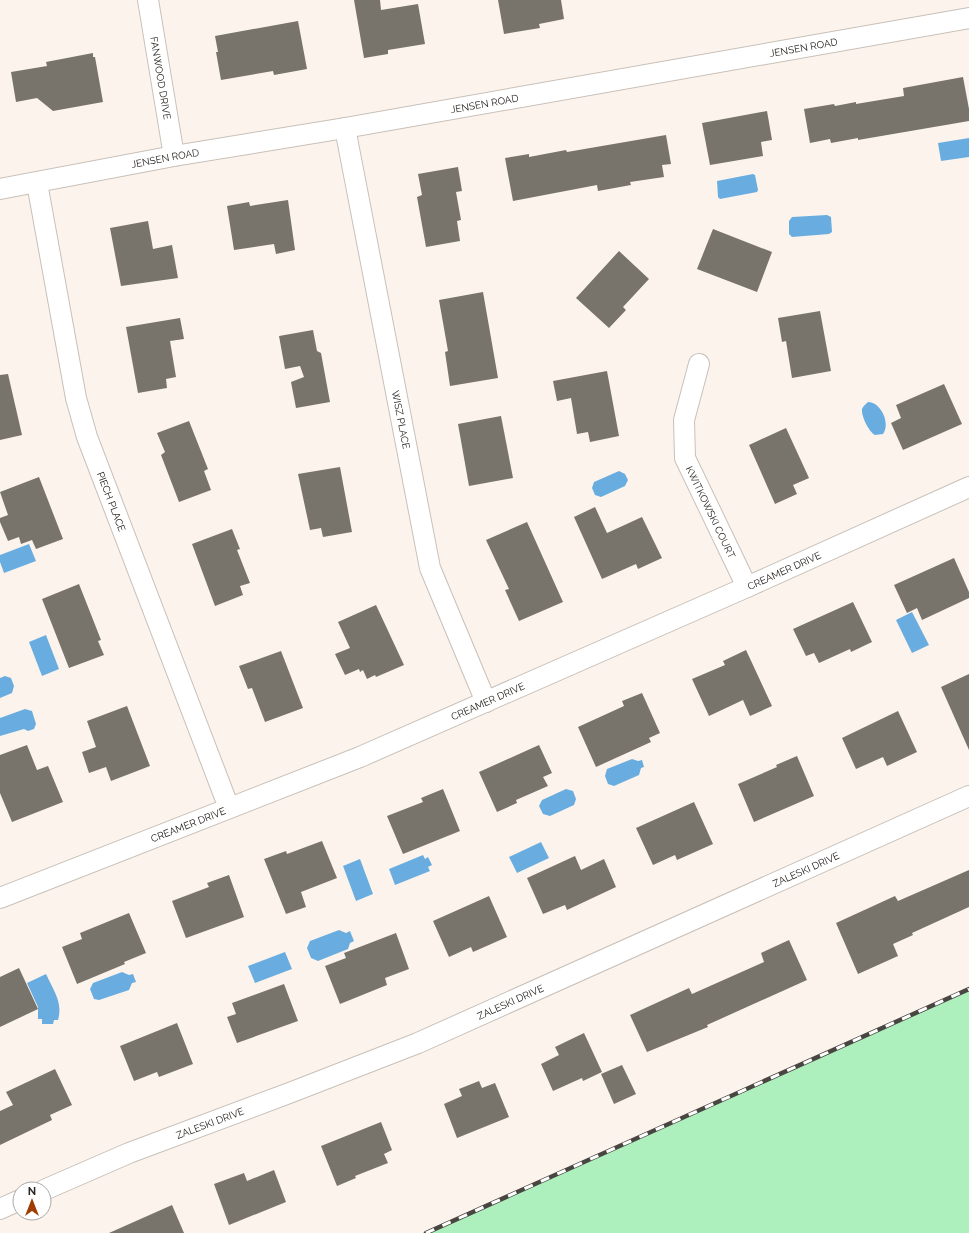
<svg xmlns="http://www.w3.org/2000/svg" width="969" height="1233" viewBox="0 0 969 1233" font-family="Raleway,sans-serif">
	<rect width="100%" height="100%" fill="#fcf4ec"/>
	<path fill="#aef0bd" d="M 969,989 L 969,1233 L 426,1233 Z"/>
	<g fill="#69ade0">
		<path d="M 969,138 L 969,157 L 941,161 L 938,143 Z"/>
		<path d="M 753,174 L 755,175 L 758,190 L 757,192 L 720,199 L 718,197 L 717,181 Z"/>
		<path d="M 827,215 L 831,217 L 832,232 L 829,234 L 792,237 L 789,234 L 789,221 L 792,217 Z"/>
		<path d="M 868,402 C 881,402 891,424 883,434 L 875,435 C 869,432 861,416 862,409 C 863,406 866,404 868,402 Z"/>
		<path d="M 619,471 L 625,474 L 628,480 L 625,486 L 601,497 L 595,495 L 592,488 L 594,482 Z"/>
		<path d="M 29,544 L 36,561 L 4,573 L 0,562 L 0,555 Z"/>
		<path d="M 912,612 L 929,645 L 912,653 L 896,620 Z"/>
		<path d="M 46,635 L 59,669 L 42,676 L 29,642 Z"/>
		<path d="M 5,676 L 11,678 L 14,686 L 12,693 L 0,698 L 0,678 Z"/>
		<path d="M 25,709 L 32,711 L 36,724 L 34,729 L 28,731 L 24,729 L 0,736 L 0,718 Z"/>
		<path d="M 632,759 L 638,761 L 642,760 L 644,767 L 641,768 L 639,775 L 614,786 L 608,784 L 605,776 L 607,769 Z"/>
		<path d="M 566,789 L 573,791 L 576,799 L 574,805 L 550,816 L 543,814 L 539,806 L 542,800 Z"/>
		<path d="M 541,842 L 549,858 L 517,873 L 509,857 Z"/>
		<path d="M 423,855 L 425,859 L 428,857 L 432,865 L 428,867 L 430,871 L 395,885 L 389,869 Z"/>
		<path d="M 360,859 L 373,894 L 356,901 L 343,866 Z"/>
		<path d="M 339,930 L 346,933 L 350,931 L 354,941 L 350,943 L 348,949 L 318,961 L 311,958 L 307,948 L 310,941 Z"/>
		<path d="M 285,952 L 292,969 L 255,983 L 248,966 Z"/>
		<path d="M 122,972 L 129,975 L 133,974 L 136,982 L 132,983 L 129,990 L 99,1000 L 94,999 L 90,989 L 93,983 Z"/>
		<path d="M 46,974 C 54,991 63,1003 58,1020 L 54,1020 L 53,1024 L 42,1024 L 42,1019 L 38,1019 L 38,1007 L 27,983 Z"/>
	</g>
	<g fill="#78736b">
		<path d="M 354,0 L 380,0 L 381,10 L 418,4 L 425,44 L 388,50 L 388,54 L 364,58 Z"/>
		<path d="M 498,0 L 561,0 L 564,19 L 539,24 L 540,28 L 504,34 Z"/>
		<path d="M 298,21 L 307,69 L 274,75 L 273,71 L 221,80 L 216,52 L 218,52 L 215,36 Z"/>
		<path d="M 93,53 L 93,57 L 95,57 L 103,102 L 53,111 L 37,98 L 16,102 L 11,72 L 47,66 L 46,62 Z"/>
		<path d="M 963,77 L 969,109 L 969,121 L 858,140 L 858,138 L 831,143 L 830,139 L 810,143 L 804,109 L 834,104 L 835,106 L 856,102 L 856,104 L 904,96 L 903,88 Z"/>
		<path d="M 767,111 L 772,140 L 761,142 L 763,156 L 710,165 L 702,123 Z"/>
		<path d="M 666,135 L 671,164 L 662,165 L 664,177 L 630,182 L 631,185 L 598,191 L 597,185 L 513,201 L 505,158 L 529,154 L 529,157 L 566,150 L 567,152 Z"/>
		<path d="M 458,167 L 462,191 L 456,192 L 461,220 L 457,221 L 460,241 L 426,247 L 417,197 L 422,195 L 418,174 Z"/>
		<path d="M 288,200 L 295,250 L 276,254 L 274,244 L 234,250 L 227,206 L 249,202 L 250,206 Z"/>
		<path d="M 148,221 L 153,249 L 172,245 L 178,278 L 121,286 L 110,228 Z"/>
		<path d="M 713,229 L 772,252 L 757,292 L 697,269 Z"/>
		<path d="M 619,251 L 649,279 L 623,307 L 626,310 L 609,328 L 576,298 Z"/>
		<path d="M 483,292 L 498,378 L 450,386 L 445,352 L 448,351 L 439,300 Z"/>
		<path d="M 820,311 L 831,371 L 792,378 L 786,341 L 782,342 L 778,318 Z"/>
		<path d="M 180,318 L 184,339 L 170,341 L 176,377 L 166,379 L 167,388 L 138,393 L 126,327 Z"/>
		<path d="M 313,330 L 317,351 L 321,353 L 330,402 L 296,408 L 291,382 L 304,377 L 300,366 L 285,369 L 279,336 Z"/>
		<path d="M 607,371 L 619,436 L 590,442 L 588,432 L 577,434 L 571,398 L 557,401 L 553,381 Z"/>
		<path d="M 8,374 L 22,435 L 0,440 L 0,375 Z"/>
		<path d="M 944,384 L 962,424 L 903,450 L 891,423 L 901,418 L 896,405 Z"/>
		<path d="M 501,416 L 513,478 L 469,486 L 458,424 Z"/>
		<path d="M 189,421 L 208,469 L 204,471 L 211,490 L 179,502 L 161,455 L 165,452 L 157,433 Z"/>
		<path d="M 786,428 L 809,478 L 793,485 L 797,494 L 775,504 L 749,445 Z"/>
		<path d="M 340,467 L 352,532 L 323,537 L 321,528 L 310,530 L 298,474 Z"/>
		<path d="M 39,477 L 63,539 L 36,549 L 32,540 L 21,544 L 19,537 L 8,541 L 0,522 L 0,518 L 8,515 L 0,492 Z"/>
		<path d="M 595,507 L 607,533 L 642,517 L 662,558 L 638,569 L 636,564 L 602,579 L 574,517 Z"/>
		<path d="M 527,522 L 563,602 L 519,621 L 505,590 L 509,589 L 486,540 Z"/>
		<path d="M 232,529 L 240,549 L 237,550 L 250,583 L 240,586 L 243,595 L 215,606 L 192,544 Z"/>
		<path d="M 954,558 L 969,592 L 969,598 L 922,620 L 917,608 L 907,613 L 894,585 Z"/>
		<path d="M 79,584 L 101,640 L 98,641 L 104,655 L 69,668 L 42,599 Z"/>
		<path d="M 853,602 L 872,642 L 851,652 L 850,649 L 819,663 L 814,653 L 806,656 L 793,629 Z"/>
		<path d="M 376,605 L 404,665 L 376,677 L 375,675 L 367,679 L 363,670 L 360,672 L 359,669 L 345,675 L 335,654 L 350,648 L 338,622 Z"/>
		<path d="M 746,650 L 772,706 L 750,716 L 743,700 L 709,716 L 692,679 L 725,665 L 723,661 Z"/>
		<path d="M 281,651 L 303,708 L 265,722 L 252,688 L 248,689 L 239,666 Z"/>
		<path d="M 969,674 L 969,750 L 941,687 Z"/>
		<path d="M 642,693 L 660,733 L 649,738 L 651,742 L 596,767 L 578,727 L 624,706 L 622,701 Z"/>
		<path d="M 127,706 L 150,766 L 111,781 L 106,767 L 89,773 L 82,752 L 96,747 L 87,721 Z"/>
		<path d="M 898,711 L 917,752 L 887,766 L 883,757 L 856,769 L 842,738 Z"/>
		<path d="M 27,745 L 37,770 L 48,766 L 63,802 L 12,822 L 0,793 L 0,755 Z"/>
		<path d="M 539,745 L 552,773 L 543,777 L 548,786 L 516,800 L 517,803 L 497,812 L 479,772 Z"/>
		<path d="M 797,756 L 814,796 L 754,822 L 738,784 L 777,767 L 776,765 Z"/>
		<path d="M 443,789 L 460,831 L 403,854 L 387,816 L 423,802 L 421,798 Z"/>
		<path d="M 694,802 L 713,844 L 677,860 L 675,855 L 653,865 L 636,828 Z"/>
		<path d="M 322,841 L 337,878 L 301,892 L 306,907 L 286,914 L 264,859 L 286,851 L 287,854 Z"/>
		<path d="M 575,856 L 581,870 L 604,859 L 616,887 L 567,910 L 565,905 L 543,914 L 527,878 Z"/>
		<path d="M 969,870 L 969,907 L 912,933 L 913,935 L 893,944 L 898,956 L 858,974 L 836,923 L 895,896 L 898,901 Z"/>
		<path d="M 229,875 L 244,917 L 186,938 L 172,901 L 209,887 L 207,883 Z"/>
		<path d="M 489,896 L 507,937 L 473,952 L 471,947 L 449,957 L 433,921 Z"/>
		<path d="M 129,913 L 146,953 L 124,962 L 125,964 L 77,984 L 62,947 L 82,939 L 80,933 Z"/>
		<path d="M 396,933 L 409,969 L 385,978 L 387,985 L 340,1004 L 325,966 L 346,958 L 344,953 Z"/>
		<path d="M 789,940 L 807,980 L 707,1025 L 708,1027 L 647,1052 L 630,1015 L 689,988 L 692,994 L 764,962 L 761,953 Z"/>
		<path d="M 19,968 L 38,1009 L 0,1027 L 0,977 Z"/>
		<path d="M 284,984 L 298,1021 L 237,1043 L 227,1017 L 236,1014 L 232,1003 Z"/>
		<path d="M 177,1023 L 193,1064 L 159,1077 L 157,1072 L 134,1081 L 120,1046 Z"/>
		<path d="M 584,1033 L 602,1072 L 583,1081 L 582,1078 L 553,1091 L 541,1064 L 559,1055 L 555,1047 Z"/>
		<path d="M 622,1065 L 636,1094 L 614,1104 L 601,1074 Z"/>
		<path d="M 55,1069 L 72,1105 L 50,1115 L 52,1120 L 0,1145 L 0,1111 L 13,1105 L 6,1092 Z"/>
		<path d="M 479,1081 L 482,1088 L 495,1083 L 509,1117 L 457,1138 L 444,1104 L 462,1096 L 459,1089 Z"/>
		<path d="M 381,1122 L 392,1150 L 384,1154 L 388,1163 L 355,1176 L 356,1178 L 337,1186 L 321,1146 Z"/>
		<path d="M 274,1170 L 286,1202 L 229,1225 L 214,1184 L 244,1173 L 247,1181 Z"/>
		<path d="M 172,1205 L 184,1233 L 109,1233 Z"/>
	</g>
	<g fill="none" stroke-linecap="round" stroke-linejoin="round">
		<defs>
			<g id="minor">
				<path id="s1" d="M 148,0 L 174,156"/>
				<path id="s2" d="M 345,128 L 430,568 L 486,702"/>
				<path id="s3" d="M 37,183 L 76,398 L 87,437 L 229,808"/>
				<path id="s4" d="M 0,189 L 174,156 L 345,128 L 969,18"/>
				<path id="s5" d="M 699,364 L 684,420 L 685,458 L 747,587"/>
				<path id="s6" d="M 0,898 L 360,757 L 747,587 L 969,487"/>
				<path id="s7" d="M 44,1190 L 129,1153 L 292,1092 L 418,1043 L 969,796"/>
				<path d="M 0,1209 L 20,1200"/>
			</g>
		</defs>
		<use href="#minor" stroke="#c8c0b9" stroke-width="22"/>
		<use href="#minor" stroke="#fff" stroke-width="20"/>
		<defs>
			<path id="rail" d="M 426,1233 L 969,989"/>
		</defs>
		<use href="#rail" stroke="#494642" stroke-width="4.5"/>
		<use href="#rail" stroke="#fff" stroke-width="3" stroke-dasharray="9" stroke-linecap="butt"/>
	</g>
	<g text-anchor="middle" stroke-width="3" stroke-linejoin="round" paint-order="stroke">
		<g font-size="10" fill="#282522" stroke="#fff">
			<text dy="4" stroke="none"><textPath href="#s4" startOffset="816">JENSEN ROAD</textPath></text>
			<text dy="4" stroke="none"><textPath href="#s1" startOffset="79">FANWOOD DRIVE</textPath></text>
			<text dy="4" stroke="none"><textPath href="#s4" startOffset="492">JENSEN ROAD</textPath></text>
			<text dy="4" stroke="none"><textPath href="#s4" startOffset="168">JENSEN ROAD</textPath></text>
			<text dy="4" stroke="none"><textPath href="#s2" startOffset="297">WISZ PLACE</textPath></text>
			<text dy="4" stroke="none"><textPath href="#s3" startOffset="328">PIECH PLACE</textPath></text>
			<text dy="4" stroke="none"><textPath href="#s5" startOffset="156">KWITKOWSKI COURT</textPath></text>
			<text dy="4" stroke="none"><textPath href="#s6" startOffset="850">CREAMER DRIVE</textPath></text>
			<text dy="4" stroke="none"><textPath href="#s6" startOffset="526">CREAMER DRIVE</textPath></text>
			<text dy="4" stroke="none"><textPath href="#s6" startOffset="202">CREAMER DRIVE</textPath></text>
			<text dy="4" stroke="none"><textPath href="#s7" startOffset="827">ZALESKI DRIVE</textPath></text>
			<text dy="4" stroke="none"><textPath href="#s7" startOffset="503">ZALESKI DRIVE</textPath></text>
			<text dy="4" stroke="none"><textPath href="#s7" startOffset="179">ZALESKI DRIVE</textPath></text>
		</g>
	</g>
	<g transform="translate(32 1201)"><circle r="19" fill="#ffffff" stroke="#a9a8a7"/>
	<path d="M0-3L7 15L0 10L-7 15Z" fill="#9f3d00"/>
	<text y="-6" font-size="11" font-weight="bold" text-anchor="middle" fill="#282522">N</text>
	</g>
</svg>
